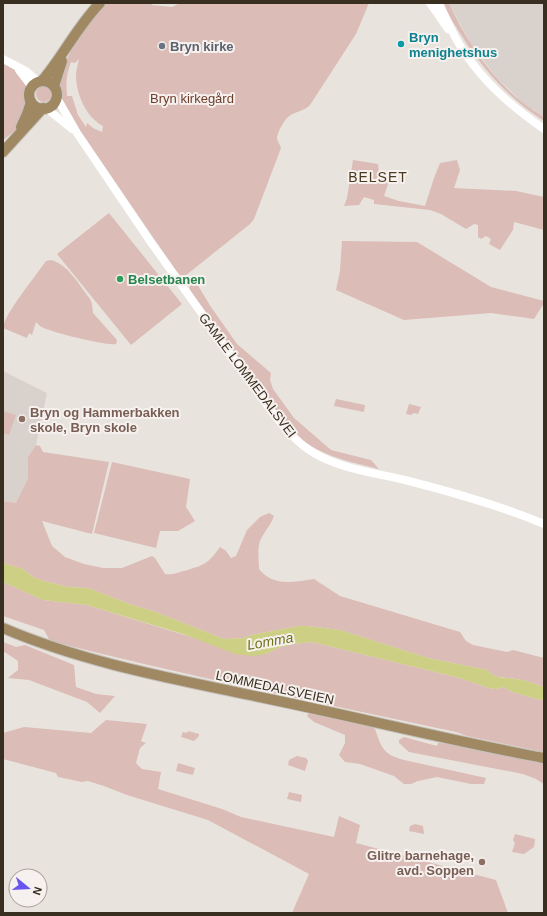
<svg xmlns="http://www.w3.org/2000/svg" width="547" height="916" viewBox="0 0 547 916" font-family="Helvetica,sans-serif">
	<rect width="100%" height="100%" fill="#e9e3de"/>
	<g fill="#d9d1cc">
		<path d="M 449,3 L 544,3 L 544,117 L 523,103 L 497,78 L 471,44 Z"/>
		<path d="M 3,371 L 47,393 L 36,445 L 28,457 L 28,478 L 16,503 L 3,501 Z"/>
	</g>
	<g fill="#dbbcb6" fill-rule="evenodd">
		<path d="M 107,3 L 152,3 L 152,5 L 172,7 L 180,3 L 369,3 L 356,34 L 310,105 C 303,112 295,111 288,117 C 284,120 276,135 277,139 C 278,142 280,145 281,148 L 254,219 L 250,224 L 185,276 L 180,275 L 177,272 L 78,128 L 62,101 L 62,90 L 60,84 L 67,59 L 75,42 L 97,13 ZM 79,59 C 78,64 76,70 76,75 C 76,94 86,117 103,126 L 102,132 L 93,128 L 87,123 L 86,127 L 78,115 L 72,96 L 67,96 C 66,81 66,76 71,62 L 75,63 Z"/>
		<path d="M 444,3 L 449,3 C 469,47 501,93 544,117 L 544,121 C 510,99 485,72 463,38 C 456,27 448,15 444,3 Z"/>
		<path d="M 3,63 L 18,72 L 26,84 L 24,93 L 27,105 L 20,123 L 15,131 L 3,140 Z"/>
		<circle cx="44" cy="94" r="8"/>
		<path d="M 353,160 L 378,164 L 379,173 L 390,178 L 384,196 L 399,201 L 425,206 L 434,178 L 440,163 L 457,160 L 460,170 L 454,188 L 516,191 L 544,197 L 544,230 L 514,222 L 513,230 L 500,250 L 489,244 L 491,239 L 486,236 L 481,239 L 478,237 L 478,225 L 474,224 L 466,229 L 441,214 L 430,210 L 374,204 L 374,200 L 364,197 L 359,205 L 344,206 L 347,198 Z"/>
		<path d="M 109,213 L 182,304 L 131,345 L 57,254 Z"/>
		<path d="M 342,241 L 417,242 L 491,287 L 544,301 L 544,303 L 534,319 L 491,313 L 404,320 L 336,290 L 340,271 Z"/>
		<path d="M 51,260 C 69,265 79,285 90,299 L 92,304 L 93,313 L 117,340 L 116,344 C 107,346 49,332 40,326 C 40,326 37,323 36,322 L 32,335 L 29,333 L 27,338 L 3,328 C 3,316 37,274 46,261 Z"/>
		<path d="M 194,279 L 211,307 L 237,344 L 271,373 L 270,380 L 273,389 L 294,418 L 331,450 L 371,460 L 379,469 C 355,463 329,458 308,444 C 289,433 265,395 252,377 C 231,348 210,319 190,290 L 189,284 Z"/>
		<path d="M 336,399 L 365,405 L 364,412 L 334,406 Z"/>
		<path d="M 409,404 L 421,407 L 418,414 L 414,413 L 411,415 L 406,414 Z"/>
		<path d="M 3,411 L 16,415 L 9,435 L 3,433 Z"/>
		<path d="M 36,445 L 40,446 L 43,452 L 109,462 L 92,534 L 42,521 L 52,546 L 65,557 L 84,564 L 103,568 L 122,568 L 152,556 L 155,558 L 165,574 C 173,575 176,573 184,571 C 204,565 207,565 220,547 L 226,551 L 231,558 L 236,556 L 247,530 L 260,517 L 269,513 L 274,516 C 271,525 264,532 260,541 C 257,550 259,560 259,569 C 273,587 294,582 314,579 L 340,596 L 460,632 L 466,641 L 473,645 L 507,652 L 513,650 L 544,658 L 544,687 C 535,684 526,680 516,679 C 503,677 496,680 487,670 L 428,658 L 340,630 L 307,626 L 299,626 L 251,635 L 244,638 L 224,639 L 153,611 L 135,606 L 88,588 L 68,587 L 44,581 L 33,577 L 23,569 L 3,563 L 3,501 L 16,503 L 28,478 L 28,457 Z"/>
		<path d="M 112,462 L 190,479 L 186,507 L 195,521 L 178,531 L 160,531 L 156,548 L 94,533 Z"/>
		<path d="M 3,582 L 43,600 L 87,605 L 191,637 L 266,654 L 281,647 L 293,644 L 312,642 L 460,678 L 489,688 L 496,689 L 504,687 L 512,692 L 537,699 L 544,700 L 544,752 L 467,736 L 456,732 C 320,703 184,675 50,641 L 44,630 L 3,616 Z"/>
		<path d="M 3,642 L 16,647 L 25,645 L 74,665 L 76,687 L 96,694 L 115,696 L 100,713 L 87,702 L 29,680 L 8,678 L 18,670 L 18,661 L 3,651 Z"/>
		<path d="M 309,713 L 351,721 L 372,727 L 375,729 C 382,749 383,754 404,760 L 486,778 L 484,784 L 471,784 L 437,777 L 418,781 L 411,784 L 404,784 L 394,776 L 360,764 L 345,762 L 339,755 L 345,743 L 345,735 L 314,722 L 307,716 Z"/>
		<path d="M 106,720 L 147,724 L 141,741 L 146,743 L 140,748 L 136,763 L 142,769 L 161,772 L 158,789 L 222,809 L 241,817 L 334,837 L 339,816 C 346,819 353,822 360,825 L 356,843 L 496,880 L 508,913 L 292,913 L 309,874 L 208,820 L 127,795 L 104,786 L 88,781 L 82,782 L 58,777 L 56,773 L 3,759 L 3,733 L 24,727 L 91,733 Z"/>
		<path d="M 188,731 L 199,734 L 199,736 L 194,741 L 181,737 L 183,732 L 187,733 Z"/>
		<path d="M 404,737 L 437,746 L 438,743 L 453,744 L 544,762 L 544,784 L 536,779 L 523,774 L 409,752 L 399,743 L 399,740 Z"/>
		<path d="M 297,756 L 306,758 L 308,761 L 305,771 L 288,765 L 289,760 Z"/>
		<path d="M 178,763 L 195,768 L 193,775 L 176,771 Z"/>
		<path d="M 289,792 L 302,795 L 301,802 L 287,799 Z"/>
		<path d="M 415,824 L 423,826 L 424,834 L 409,831 L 410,826 Z"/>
		<path d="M 515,834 L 535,839 L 534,847 L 524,854 L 512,852 L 515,843 L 513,840 Z"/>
	</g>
	<path fill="#cdcf85" d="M 3,563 L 23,569 L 33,577 L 44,581 L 68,587 L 88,588 L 135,606 L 153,611 L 224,639 L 244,638 L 251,635 L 299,626 L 307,626 L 340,630 L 428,658 L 487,670 C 496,680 504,677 516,679 C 526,680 535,684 544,687 L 544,700 L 537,699 L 512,692 L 504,687 L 496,689 L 489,688 L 460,678 L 312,642 L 293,644 L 281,647 L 266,654 L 253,656 L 235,654 L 183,634 L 87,605 L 43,600 L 3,582 Z"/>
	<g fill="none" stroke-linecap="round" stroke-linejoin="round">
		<defs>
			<g id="major">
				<path d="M 42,81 C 63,56 77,27 100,3"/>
				<circle cx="43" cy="95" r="14"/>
				<path d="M 54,86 L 62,61"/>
				<path d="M 21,127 L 27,114 L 31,102"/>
				<path d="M 3,152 L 43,108"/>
				<path d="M 3,628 C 87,664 180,680 269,699 C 361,718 452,741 544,758"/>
			</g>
		</defs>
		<use href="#major" stroke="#c4c1bc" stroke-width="12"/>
		<g stroke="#fff" stroke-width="8">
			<path d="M 430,3 L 448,29"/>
			<path d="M 438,3 C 446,17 452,33 461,47 C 482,81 511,106 544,129"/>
			<path d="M 3,59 L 26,71 L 39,82"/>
			<path d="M 19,70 L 32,87"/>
			<path d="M 57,98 L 77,133 L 150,241 L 275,416 C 287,430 298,444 314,453 C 341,469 375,473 405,480 C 452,492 499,505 544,524"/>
			<path d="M 46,108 L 72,129"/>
		</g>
		<use href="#major" stroke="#9f8862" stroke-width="10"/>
	</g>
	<circle fill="#0f9aa8" stroke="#f6f1ee" stroke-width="1.5" cx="401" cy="44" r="4"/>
	<circle fill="#6b7280" stroke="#f6f1ee" stroke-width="1.5" cx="162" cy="46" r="4"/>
	<circle fill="#2e9e5b" stroke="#f6f1ee" stroke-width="1.5" cx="120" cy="279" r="4"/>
	<g fill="#8d6e63" stroke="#f6f1ee" stroke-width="1.5">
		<circle cx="22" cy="419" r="4"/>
		<circle cx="482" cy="862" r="4"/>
	</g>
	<g text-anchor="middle" stroke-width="4" stroke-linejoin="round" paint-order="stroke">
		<g font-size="13" font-weight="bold" fill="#0d838f" stroke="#f6f1ee" text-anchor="start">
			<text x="409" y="42">Bryn<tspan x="409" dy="15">menighetshus</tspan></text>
		</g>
		<g font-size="13" font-weight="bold" fill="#5b616d" stroke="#f6f1ee" text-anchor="start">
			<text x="170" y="51">Bryn kirke</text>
		</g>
		<g font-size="13" fill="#6f3c2b" stroke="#f6f1ee">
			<text x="192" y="103">Bryn kirkegård</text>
		</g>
		<g font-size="13" font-weight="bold" fill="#27864d" stroke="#f6f1ee" text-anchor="start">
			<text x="128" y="284">Belsetbanen</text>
		</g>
		<g font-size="13" fill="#392f20" stroke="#f6f1ee">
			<text transform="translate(248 375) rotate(53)" y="5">GAMLE LOMMEDALSVEI</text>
			<text transform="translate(275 687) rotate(12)" y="5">LOMMEDALSVEIEN</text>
		</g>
		<g font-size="13" font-weight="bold" fill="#785e54" stroke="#f6f1ee" text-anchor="start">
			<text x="30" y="417">Bryn og Hammerbakken<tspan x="30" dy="15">skole, Bryn skole</tspan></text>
			<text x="474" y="860" text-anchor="end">Glitre barnehage,<tspan x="474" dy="15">avd. Soppen</tspan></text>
		</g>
		<g font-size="14" letter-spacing="1" fill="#4a391c" stroke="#f6f1ee">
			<text x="378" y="182">BELSET</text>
		</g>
		<g font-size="14" font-style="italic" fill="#6f731b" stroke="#f6f1ee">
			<text transform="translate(270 641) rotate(-10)" y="5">Lomma</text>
		</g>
	</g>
	<rect width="547" height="916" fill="none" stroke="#392f20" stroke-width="8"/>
	<g transform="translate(28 888) rotate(108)"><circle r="19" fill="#f6f1ee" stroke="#aaa39c"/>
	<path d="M0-3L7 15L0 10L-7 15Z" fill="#6855f0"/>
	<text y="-6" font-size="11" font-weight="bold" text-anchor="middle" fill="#392f20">N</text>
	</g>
</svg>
